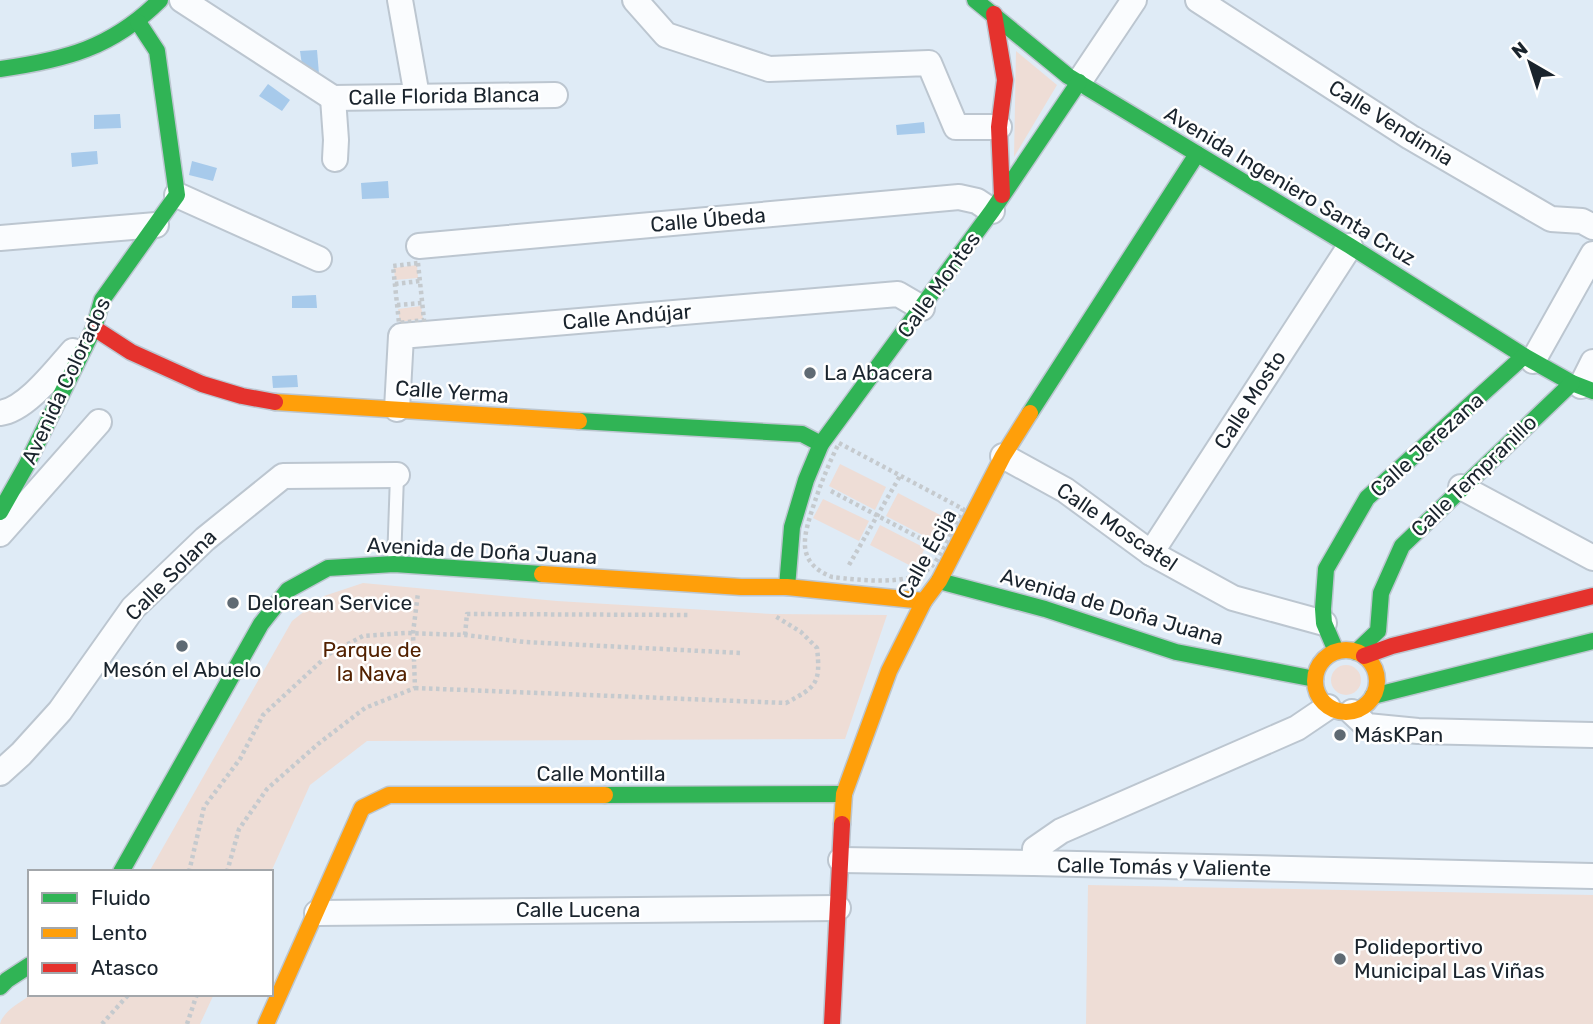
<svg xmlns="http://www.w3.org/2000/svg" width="1593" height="1024" viewBox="0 0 1593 1024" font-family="Rubik,sans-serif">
	<rect width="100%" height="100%" fill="#dfebf6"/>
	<g fill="#eeddd6">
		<path d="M 1016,51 L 1057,85 L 1014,157 Z"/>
		<path d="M 417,265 L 418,278 L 395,280 L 394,268 Z"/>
		<path d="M 421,306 L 423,319 L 400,322 L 398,309 Z"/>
		<path d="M 840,464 L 886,487 L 875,510 L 829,486 Z"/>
		<path d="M 898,493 L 944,517 L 932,540 L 886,516 Z"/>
		<path d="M 823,499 L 869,521 L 859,541 L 813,518 Z"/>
		<path d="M 880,525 L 925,548 L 915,568 L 870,545 Z"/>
		<path d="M 363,583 L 557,601 L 772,614 L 887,615 L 845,739 L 367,741 L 310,785 L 271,872 L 149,872 L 292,621 L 324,596 Z"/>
		<circle cx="1346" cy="680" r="15"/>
		<path d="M 1088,885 L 1593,895 L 1593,1024 L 1086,1024 Z"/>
		<path d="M 32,994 L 214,994 L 200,1024 L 0,1024 C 3,1011 21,1002 32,994 Z"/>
	</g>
	<g fill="#a7caeb">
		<path d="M 317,50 L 319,74 L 302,65 L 300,51 Z"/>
		<path d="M 268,84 L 290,100 L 282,111 L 259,96 Z"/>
		<path d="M 120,114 L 121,128 L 94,129 L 94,115 Z"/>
		<path d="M 924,122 L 925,133 L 897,135 L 896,125 Z"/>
		<path d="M 97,151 L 98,164 L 72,167 L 71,153 Z"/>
		<path d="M 192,161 L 217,168 L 213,181 L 189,175 Z"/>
		<path d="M 388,181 L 389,198 L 362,199 L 361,183 Z"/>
		<path d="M 316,295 L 317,308 L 292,308 L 292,296 Z"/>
		<path d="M 297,375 L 298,387 L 273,388 L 272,376 Z"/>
	</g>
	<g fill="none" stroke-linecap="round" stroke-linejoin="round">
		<defs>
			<path id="lane" d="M 394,563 L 397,475"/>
			<g id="street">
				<path d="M 182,0 L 333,98 L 555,95"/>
				<path d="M 400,0 L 417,96"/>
				<path d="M 635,0 L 666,35 L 769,69 L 929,63 L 956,127 L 999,127"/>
				<path d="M 1198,0 L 1410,137 L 1551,219 L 1582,221 L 1593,227"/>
				<path d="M 1079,82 L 1134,0"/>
				<path d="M 333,98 L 336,140 L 335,159"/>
				<path d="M 177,195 L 319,259"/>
				<path d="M 0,238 L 156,225"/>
				<path d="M 419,246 L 959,197 L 977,201 L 992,211"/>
				<path d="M 1533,361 L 1593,254"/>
				<path d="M 1581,386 L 1593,362"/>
				<path d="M 397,409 L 401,336 L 898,294 L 922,308"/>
				<path d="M 0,413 C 26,410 56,370 73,351"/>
				<path d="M 1003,456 L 1065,490 L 1151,553 L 1233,598 L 1324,623"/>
				<path d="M 1461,487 L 1593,558"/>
				<path d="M 0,534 L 99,422"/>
				<path d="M 1151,553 L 1350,246"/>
				<path d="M 1328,707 L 1297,728 L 1061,831 L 1035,849 L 1034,863 L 1593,876"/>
				<path d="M 1352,712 L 1367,726 L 1418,731 L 1593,735"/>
				<path d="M 0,773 L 21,754 L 60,711 L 133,608 L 205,539 L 283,476 L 397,475"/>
				<path d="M 841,860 L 1034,863"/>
				<path d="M 317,913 L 838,908"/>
			</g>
			<g id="fast">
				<path d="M 975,0 L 1068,76 L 1350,246 L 1524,356 L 1572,383 L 1593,391"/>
				<path d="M 0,69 C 65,60 112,48 160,0"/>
				<path d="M 1030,413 L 1197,154"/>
				<path d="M 579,421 L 802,434 L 821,444"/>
				<path d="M 0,512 L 26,466 L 94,328 L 102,300 L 177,195 L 157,51 L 138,22"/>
				<path d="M 939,581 L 1045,609 L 1176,652 L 1315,679"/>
				<path d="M 787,587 L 792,527 L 806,480 L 821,444 L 992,211 L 1079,82"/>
				<path d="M 1336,651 L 1324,623 L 1323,609 L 1326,569 L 1367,498 L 1524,356"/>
				<path d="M 1356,652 L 1378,631 L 1381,593 L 1402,546 L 1572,383"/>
				<path d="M 1373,696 L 1593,641"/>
				<path d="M 605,795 L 844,794"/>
				<path d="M 121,872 L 261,624 L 288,590 L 328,568 L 394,564 L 542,574"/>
				<path d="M 0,987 L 7,980 L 30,965"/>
			</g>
			<g id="slow">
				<path d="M 275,402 L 579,421"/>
				<path d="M 542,574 L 741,587 L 787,587 L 924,601"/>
				<circle cx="1346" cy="681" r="31"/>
				<path d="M 842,824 L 844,794 L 889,671 L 924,601 L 939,581 L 1003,456 L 1030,413"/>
				<path d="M 266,1024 L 362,808 L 389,795 L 605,795"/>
			</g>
			<g id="jam">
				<path d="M 994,14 L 1005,80 L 999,127 L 1002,195"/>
				<path d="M 94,328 L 131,352 L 202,384 L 242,396 L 275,402"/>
				<path d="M 1364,656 L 1392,646 L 1593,596"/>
				<path d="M 832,1024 L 842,824"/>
			</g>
		</defs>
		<use href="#lane" stroke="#bcc6d0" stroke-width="16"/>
		<use href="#street" stroke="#bcc6d0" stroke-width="28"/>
		<use href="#fast" stroke="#bcc6d0" stroke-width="19"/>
		<use href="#slow" stroke="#bcc6d0" stroke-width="19"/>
		<use href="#jam" stroke="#bcc6d0" stroke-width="19"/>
		<g stroke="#c5cace" stroke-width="4.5" stroke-dasharray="3.5 3.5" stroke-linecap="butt">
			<path d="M 418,263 L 424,320 L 399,323 L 393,266 Z"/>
			<path d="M 395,284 L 420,281"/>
			<path d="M 397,305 L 422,303"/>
			<path d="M 839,443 L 963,509 C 955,525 943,553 932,566 C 913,587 859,580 832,577 C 794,562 804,535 814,504 C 821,483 829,463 839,443 Z"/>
			<path d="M 831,491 L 929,543"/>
			<path d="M 849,565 L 900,476"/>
			<path d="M 465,635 L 467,614 L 690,615"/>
			<path d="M 415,688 L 786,703 C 816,687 821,684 817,648 L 801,632 L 775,616"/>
			<path d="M 189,872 L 204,807 L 240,759 L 263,715 L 329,654 L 363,636 L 405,633 L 465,635 L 525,642 L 741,653"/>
			<path d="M 227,872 L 239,829 L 267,789 L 318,744 L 365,708 L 415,688 L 413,633 L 418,593"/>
			<path d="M 102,1024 L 129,994"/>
			<path d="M 187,1024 L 197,994"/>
		</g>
		<use href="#lane" stroke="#fafcfe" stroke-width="12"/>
		<use href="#street" stroke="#fafcfe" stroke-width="24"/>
		<use href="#fast" stroke="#30b455" stroke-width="16"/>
		<use href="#slow" stroke="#ff9f0a" stroke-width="16"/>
		<use href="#jam" stroke="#e5322d" stroke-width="16"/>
	</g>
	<g fill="#5f6a73" stroke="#fff" stroke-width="2.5">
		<circle cx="810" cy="373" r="7"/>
		<circle cx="233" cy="603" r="7"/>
		<circle cx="182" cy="646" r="7"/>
		<circle cx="1340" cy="735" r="7"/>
		<circle cx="1340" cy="959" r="7"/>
	</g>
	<g text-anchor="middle" stroke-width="5" stroke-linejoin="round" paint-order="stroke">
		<g font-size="21" fill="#1a242d" stroke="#fff">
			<text transform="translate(444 96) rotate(-1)" y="7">Calle Florida Blanca</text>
			<text transform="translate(1391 123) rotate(32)" y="7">Calle Vendimia</text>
			<text transform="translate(1290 186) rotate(31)" y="7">Avenida Ingeniero Santa Cruz</text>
			<text transform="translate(708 220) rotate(-5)" y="7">Calle Úbeda</text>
			<text transform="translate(939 285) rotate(-54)" y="7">Calle Montes</text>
			<text transform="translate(627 317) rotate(-5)" y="7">Calle Andújar</text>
			<text transform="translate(66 381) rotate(-65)" y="7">Avenida Colorados</text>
			<text transform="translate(452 392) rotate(4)" y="7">Calle Yerma</text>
			<text transform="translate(1250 400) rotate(-57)" y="7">Calle Mosto</text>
			<text transform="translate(1427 445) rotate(-42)" y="7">Calle Jerezana</text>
			<text transform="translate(1474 476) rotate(-44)" y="7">Calle Tempranillo</text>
			<text transform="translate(1117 527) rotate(34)" y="7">Calle Moscatel</text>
			<text transform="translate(482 551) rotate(3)" y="7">Avenida de Doña Juana</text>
			<text transform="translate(927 554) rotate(-61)" y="7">Calle Écija</text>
			<text transform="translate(171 575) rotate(-45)" y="7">Calle Solana</text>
			<text transform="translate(1112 607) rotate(16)" y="7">Avenida de Doña Juana</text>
			<text x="601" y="781">Calle Montilla</text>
			<text transform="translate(1164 867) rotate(1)" y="7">Calle Tomás y Valiente</text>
			<text x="578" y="917">Calle Lucena</text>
		</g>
		<g font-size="21" fill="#1a242d" stroke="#fff" text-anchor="start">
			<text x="824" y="380">La Abacera</text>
			<text x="247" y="610">Delorean Service</text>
			<text x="182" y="677" text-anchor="middle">Mesón el Abuelo</text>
			<text x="1354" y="742">MásKPan</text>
			<text x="1354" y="954">Polideportivo<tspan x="1354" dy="24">Municipal Las Viñas</tspan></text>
		</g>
		<g font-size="21" fill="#522100" stroke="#fff">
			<text x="372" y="657">Parque de<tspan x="372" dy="24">la Nava</tspan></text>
		</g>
	</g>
	<rect x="28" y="870" width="245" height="126" fill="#ffffff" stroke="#a3a7ab" stroke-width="2"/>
	<rect x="42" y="893" width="35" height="10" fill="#30b455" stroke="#a3a7ab" stroke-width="2"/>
	<text x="91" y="905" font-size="21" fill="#1a242d">Fluido</text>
	<rect x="42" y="928" width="35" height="10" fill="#ff9f0a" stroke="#a3a7ab" stroke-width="2"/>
	<text x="91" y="940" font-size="21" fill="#1a242d">Lento</text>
	<rect x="42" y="963" width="35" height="10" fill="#e5322d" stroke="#a3a7ab" stroke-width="2"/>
	<text x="91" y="975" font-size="21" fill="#1a242d">Atasco</text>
	<g transform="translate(1530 63) rotate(321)" stroke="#ffffff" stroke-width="5" paint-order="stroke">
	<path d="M0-5L12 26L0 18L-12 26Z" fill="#1a242d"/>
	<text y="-10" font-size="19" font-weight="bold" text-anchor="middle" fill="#1a242d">N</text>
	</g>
</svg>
